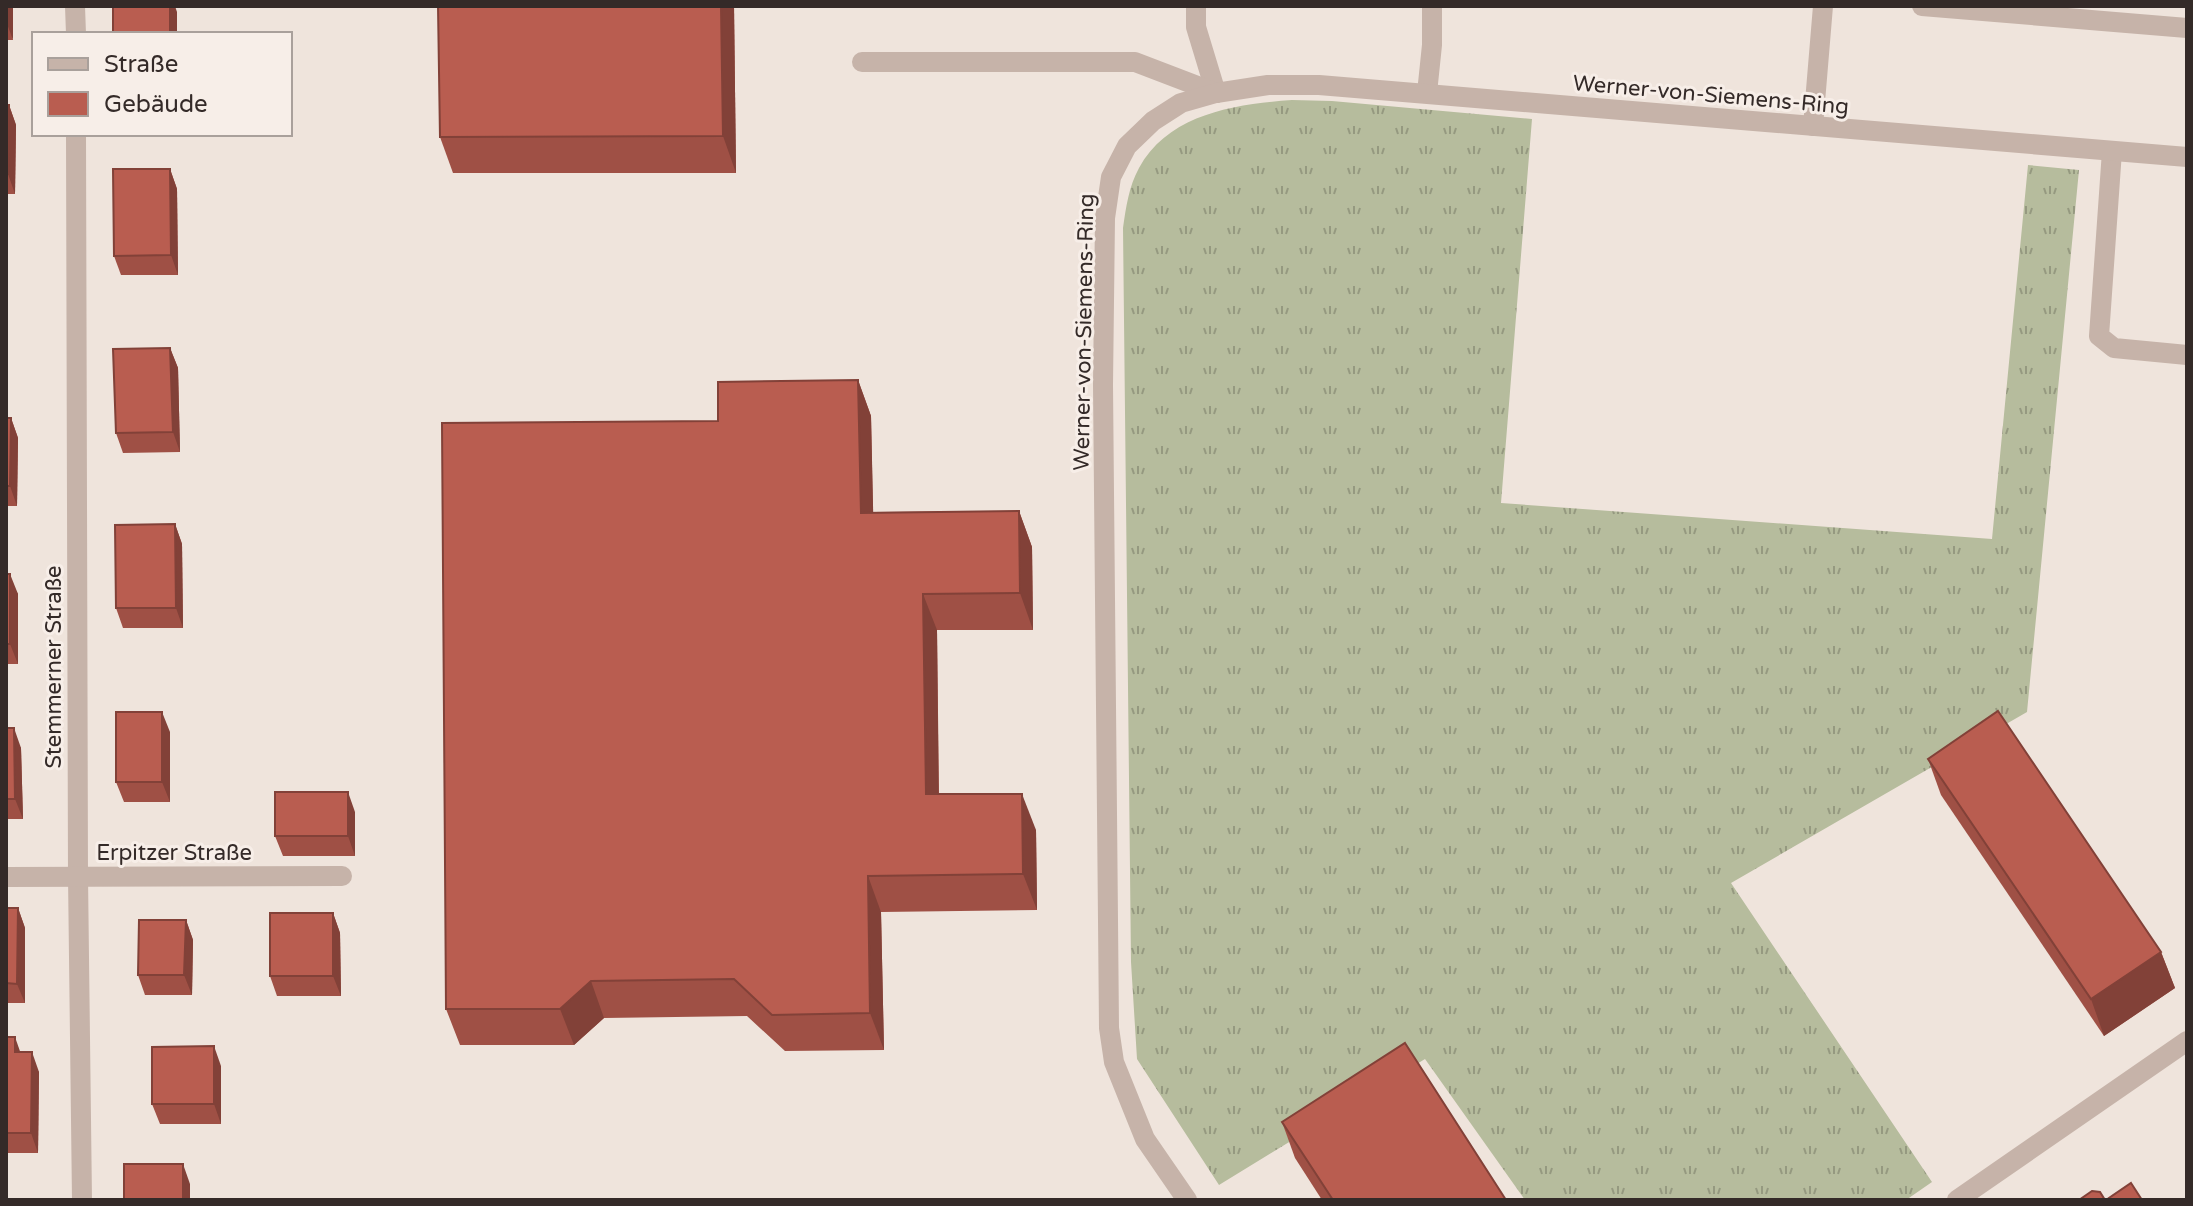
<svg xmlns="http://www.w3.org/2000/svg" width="2193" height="1206" viewBox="0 0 2193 1206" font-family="'Varela Round',sans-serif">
	<defs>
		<pattern id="grass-tufts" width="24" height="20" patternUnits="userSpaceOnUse" patternTransform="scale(2)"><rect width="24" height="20" fill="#b6bc9d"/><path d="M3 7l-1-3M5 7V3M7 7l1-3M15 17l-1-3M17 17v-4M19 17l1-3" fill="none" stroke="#959980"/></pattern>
	</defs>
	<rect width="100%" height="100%" fill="#efe4dc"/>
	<path fill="url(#grass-tufts)" d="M 1292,100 L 1332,101 L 1532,119 L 1501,503 L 1992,539 L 2028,165 L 2079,170 L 2027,712 L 1731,883 L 1932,1182 L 1906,1200 L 1525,1200 L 1425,1059 L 1219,1185 L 1137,1059 L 1131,962 L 1123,228 C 1126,207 1129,186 1139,168 C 1169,113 1237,104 1292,100 Z"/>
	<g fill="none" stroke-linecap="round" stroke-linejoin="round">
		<g stroke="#c6b3a9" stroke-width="20">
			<path d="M 1196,6 L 1196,27 L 1216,93"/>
			<path d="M 1922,6 L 2187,28"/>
			<path d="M 862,62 L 1135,62 L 1216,93"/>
			<path d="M 1427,93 L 1432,45 L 1432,6"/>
			<path d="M 1813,126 L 1823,6"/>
			<path d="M 2112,151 L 2099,336 L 2114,348 L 2187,355"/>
		</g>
		<g stroke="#c6b3a9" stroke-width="20">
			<path d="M 75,6 L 76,34"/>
			<path d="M 76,134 L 78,876 L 82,1200"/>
			<path d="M 6,877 L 342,876"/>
			<path d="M 1187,1200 L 1145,1139 L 1114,1062 L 1109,1028 L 1103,385 L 1105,218 L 1111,177 L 1127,146 L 1153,121 L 1181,103 L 1216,93 L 1268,85 L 1319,85 L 2187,157"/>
			<path d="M 1957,1200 L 2187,1041"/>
		</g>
	</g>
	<g fill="#9f5045">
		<path d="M 6,6 L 13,40 L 6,40 Z"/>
		<path d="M 438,6 L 734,6 L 736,173 L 453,173 L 440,137 Z"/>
		<path d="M 6,105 L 9,105 L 16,125 L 15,194 L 6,194 Z"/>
		<path d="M 170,169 L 177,189 L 178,275 L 121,275 L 114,256 Z"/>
		<path d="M 170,348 L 178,368 L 180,452 L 123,453 L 116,433 Z"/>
		<path d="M 858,380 L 871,416 L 873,512 L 1019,511 L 1032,547 L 1033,630 L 937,630 L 939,794 L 1036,830 L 1037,910 L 881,912 L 884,1050 L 785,1051 L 747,1016 L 604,1018 L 574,1045 L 460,1045 L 446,1009 L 718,421 Z"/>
		<path d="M 6,418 L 11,418 L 18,438 L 17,506 L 6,506 Z"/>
		<path d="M 175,524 L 182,544 L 183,628 L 123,628 L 116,608 Z"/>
		<path d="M 6,574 L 18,594 L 18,664 L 6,664 Z"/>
		<path d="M 6,728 L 21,748 L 23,819 L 6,819 Z"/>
		<path d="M 170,732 L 170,802 L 124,802 L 116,782 Z"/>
		<path d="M 1928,759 L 2161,952 L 2175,988 L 2104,1036 L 1941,795 Z"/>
		<path d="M 355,812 L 355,856 L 283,856 L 275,836 Z"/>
		<path d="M 6,908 L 18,908 L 25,928 L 25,1003 L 6,1003 Z"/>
		<path d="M 333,913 L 340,933 L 341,996 L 277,996 L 270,976 Z"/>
		<path d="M 186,920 L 193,940 L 192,995 L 145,995 L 138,975 Z"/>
		<path d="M 6,1037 L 39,1072 L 38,1153 L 6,1153 Z"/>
		<path d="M 221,1066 L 221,1124 L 160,1124 L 152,1104 Z"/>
		<path d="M 1282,1122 L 1506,1200 L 1322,1200 L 1295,1158 Z"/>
	</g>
	<g fill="#824138">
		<path d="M 6,6 L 13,6 L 13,40 L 6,21 Z"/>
		<path d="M 170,6 L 175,6 L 177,12 L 177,34 L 170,34 Z"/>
		<path d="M 721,6 L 734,6 L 736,173 L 723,136 Z"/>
		<path d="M 9,105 L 16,125 L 15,194 L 8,174 Z"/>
		<path d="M 170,169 L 177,189 L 178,275 L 171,255 Z"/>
		<path d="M 170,348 L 178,368 L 180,452 L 173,432 Z"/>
		<path d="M 858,380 L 871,416 L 874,549 L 861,513 Z"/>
		<path d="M 11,418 L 18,438 L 17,506 L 10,486 Z"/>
		<path d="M 1019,511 L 1032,547 L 1033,630 L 1020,593 Z"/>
		<path d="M 175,524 L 182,544 L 183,628 L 176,608 Z"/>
		<path d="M 10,574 L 18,594 L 18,664 L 10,644 Z"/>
		<path d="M 923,594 L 937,630 L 939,831 L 926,794 Z"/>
		<path d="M 162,712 L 170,732 L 170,802 L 162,782 Z"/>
		<path d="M 14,728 L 21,748 L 23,819 L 15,799 Z"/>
		<path d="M 348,792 L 355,812 L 355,856 L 348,836 Z"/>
		<path d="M 1022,794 L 1036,830 L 1037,910 L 1023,874 Z"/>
		<path d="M 868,876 L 881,912 L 884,1050 L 870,1013 Z"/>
		<path d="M 18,908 L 25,928 L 25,1003 L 17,984 Z"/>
		<path d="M 333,913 L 340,933 L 341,996 L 333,976 Z"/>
		<path d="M 186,920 L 193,940 L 192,995 L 184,975 Z"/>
		<path d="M 2161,952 L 2175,988 L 2104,1036 L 2091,999 Z"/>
		<path d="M 591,981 L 604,1018 L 574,1045 L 560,1009 Z"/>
		<path d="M 15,1037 L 22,1057 L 15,1052 Z"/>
		<path d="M 214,1046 L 221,1066 L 221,1124 L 214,1104 Z"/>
		<path d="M 32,1052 L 39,1072 L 38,1153 L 31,1133 Z"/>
		<path d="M 183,1164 L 190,1184 L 190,1200 L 183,1200 Z"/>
	</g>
	<g fill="#b95d50" stroke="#824138" stroke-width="2">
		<rect x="113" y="6" width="57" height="28"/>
		<path d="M 438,6 L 721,6 L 723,136 L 440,137 Z"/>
		<path d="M 6,105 L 9,105 L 8,174 L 6,174 Z"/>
		<path d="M 113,169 L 170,169 L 171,255 L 114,256 Z"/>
		<path d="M 170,348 L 173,432 L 116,433 L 113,349 Z"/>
		<path d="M 858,380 L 861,513 L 1019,511 L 1020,593 L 923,594 L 926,794 L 1022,794 L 1023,874 L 868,876 L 870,1013 L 772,1015 L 734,979 L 591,981 L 560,1009 L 446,1009 L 442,423 L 718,421 L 718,382 Z"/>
		<path d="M 6,418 L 11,418 L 10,486 L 6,486 Z"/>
		<path d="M 175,524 L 176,608 L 116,608 L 115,525 Z"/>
		<rect x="6" y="574" width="4" height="70"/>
		<path d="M 1998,711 L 2161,952 L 2091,999 L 1928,759 Z"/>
		<rect x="116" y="712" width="46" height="70"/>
		<path d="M 6,728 L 14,728 L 15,799 L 6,799 Z"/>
		<rect x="275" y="792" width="73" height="44"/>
		<path d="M 6,908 L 18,908 L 17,984 L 6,983 Z"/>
		<rect x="270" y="913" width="63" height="63"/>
		<path d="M 139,920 L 186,920 L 184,975 L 138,975 Z"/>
		<path d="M 6,1037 L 15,1037 L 15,1052 L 32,1052 L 31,1133 L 6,1133 Z"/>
		<path d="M 1405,1043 L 1506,1200 L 1333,1200 L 1282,1122 Z"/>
		<path d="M 214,1046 L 214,1104 L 152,1104 L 152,1047 Z"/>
		<rect x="124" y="1164" width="59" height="36"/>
		<path d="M 2131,1183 L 2142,1200 L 2106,1200 Z"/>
		<path d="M 2092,1191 L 2100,1192 L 2105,1200 L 2079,1200 Z"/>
	</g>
	<g text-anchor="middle" stroke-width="6" stroke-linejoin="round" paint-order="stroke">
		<g font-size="22" fill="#342a28" stroke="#f7eee8">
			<text transform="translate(1711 94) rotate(5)" y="8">Werner-von-Siemens-Ring</text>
			<text transform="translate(1083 332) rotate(-89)" y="8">Werner-von-Siemens-Ring</text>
			<text transform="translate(53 667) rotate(-90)" y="8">Stemmerner Straße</text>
			<text x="174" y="860">Erpitzer Straße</text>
		</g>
	</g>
	<rect width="2193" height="1206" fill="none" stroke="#342a28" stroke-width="16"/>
	<rect x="32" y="32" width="260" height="104" fill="#f7eee8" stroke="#a9a09b" stroke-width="2"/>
	<rect x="48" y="58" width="40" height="12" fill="#c6b3a9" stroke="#a9a09b" stroke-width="2"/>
	<text x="104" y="72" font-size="24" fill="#342a28">Straße</text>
	<rect x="48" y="92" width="40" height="24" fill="#b95d50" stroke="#a9a09b" stroke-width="2"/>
	<text x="104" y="112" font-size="24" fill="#342a28">Gebäude</text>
</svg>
